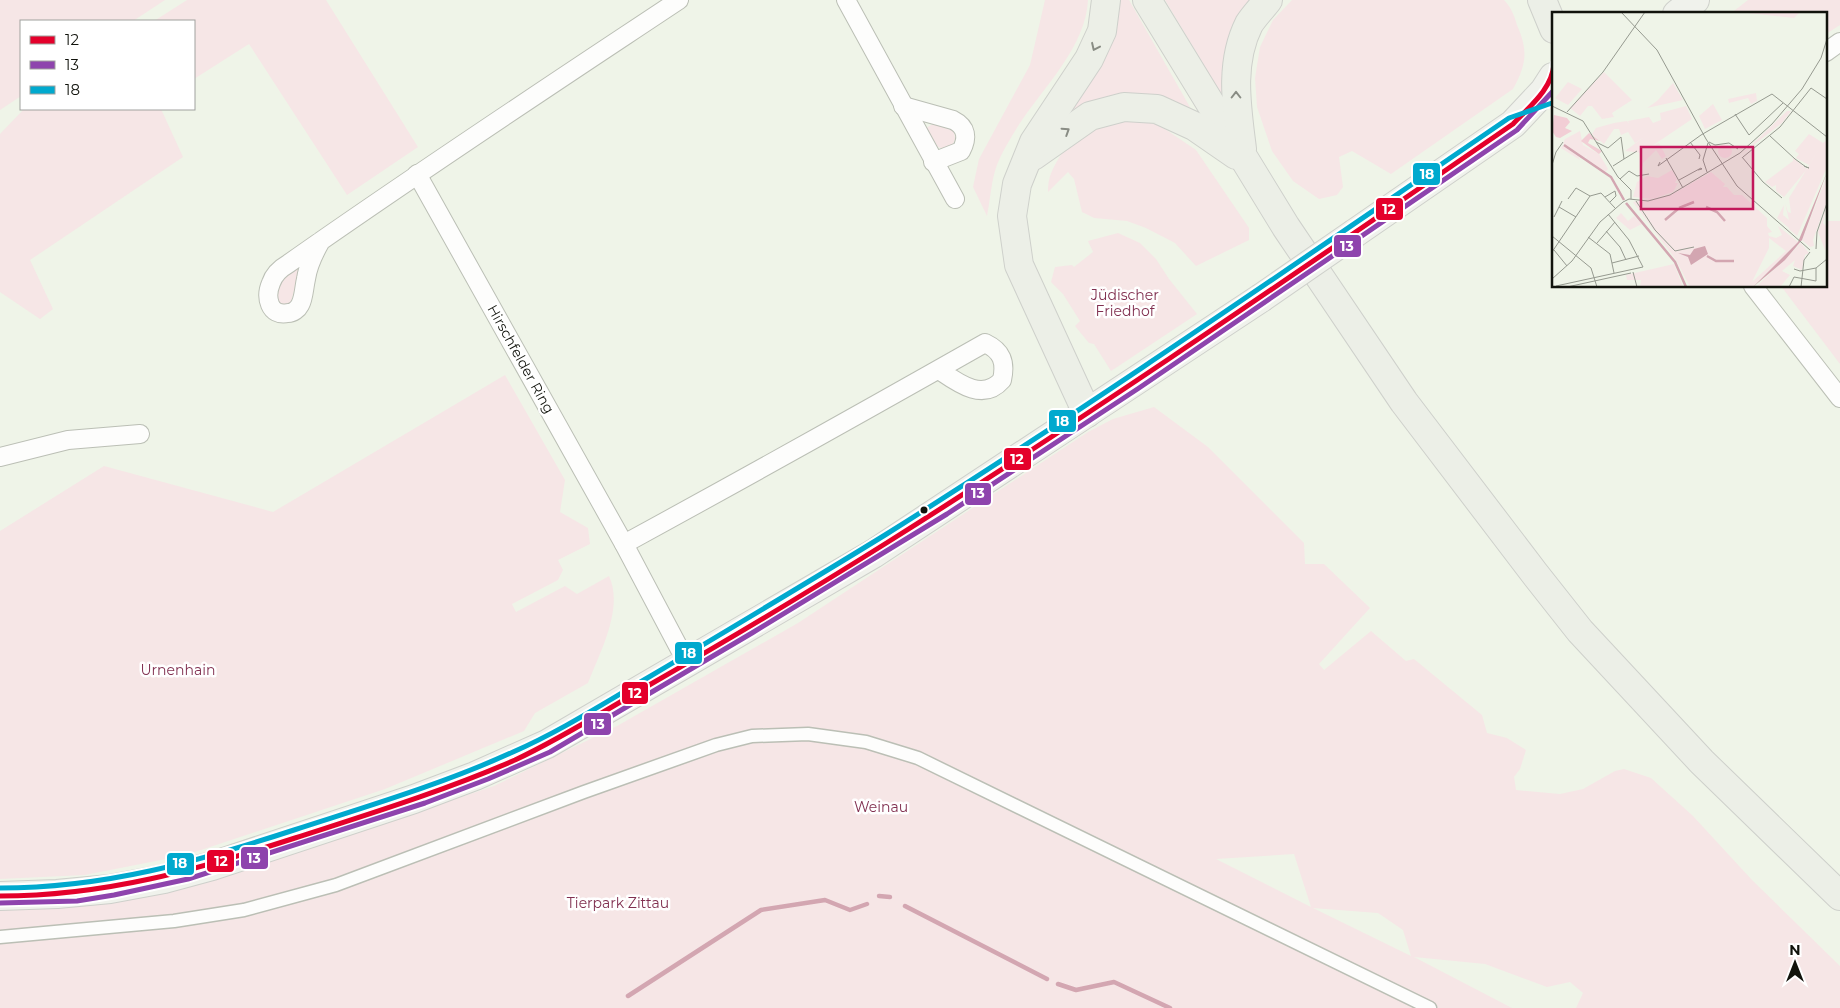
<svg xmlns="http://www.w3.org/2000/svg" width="1840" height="1008" viewBox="0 0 1840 1008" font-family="Montserrat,sans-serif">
	<rect width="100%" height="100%" fill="#eff4e8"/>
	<g fill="#f6e6e6" fill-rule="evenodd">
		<path d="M 0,0 L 165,0 L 133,21 L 21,21 L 21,96 L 0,110 Z"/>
		<path d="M 187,0 L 326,0 L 418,147 L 347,195 L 249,44 L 194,79 L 194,21 L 154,21 Z"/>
		<path d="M 1045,0 L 1088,0 C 1086,46 1044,87 1020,123 C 1012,136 999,156 995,171 C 991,185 990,201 987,216 L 973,187 L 979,159 L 1030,65 Z"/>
		<path d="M 1115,0 L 1129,0 L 1191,109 L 1176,108 L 1056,124 Z"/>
		<path d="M 1165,0 L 1254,0 L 1227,104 Z"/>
		<path d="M 1292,0 L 1504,0 C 1511,7 1514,15 1517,25 C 1528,50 1527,64 1513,89 L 1391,174 L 1352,151 L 1339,157 L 1343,187 L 1337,195 L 1319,199 L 1293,181 L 1272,151 L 1257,107 L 1255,78 L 1260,47 L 1273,20 Z"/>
		<path d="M 1748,0 L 1840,0 L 1840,25 L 1826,34 L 1826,14 L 1730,14 Z"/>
		<path d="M 24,109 L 161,109 L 183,157 L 30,260 L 53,309 L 40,319 L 0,292 L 0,134 Z"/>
		<path d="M 1136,120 L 1159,125 L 1196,150 L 1249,228 L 1249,240 L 1196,266 L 1175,243 L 1146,228 L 1127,221 L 1094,218 L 1082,212 L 1074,179 L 1068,172 L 1048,192 C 1048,180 1050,174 1056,163 C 1073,131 1103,126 1136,120 Z"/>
		<path d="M 933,124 L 948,127 L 954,131 L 955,139 L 952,146 L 945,149 L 938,147 L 926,128 Z"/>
		<path d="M 1826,221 L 1840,221 L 1840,364 L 1781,286 L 1826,286 Z"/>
		<path d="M 1118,233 L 1140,243 L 1156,259 L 1169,279 L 1197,314 L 1111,371 L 1094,344 L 1089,343 L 1075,326 L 1080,321 L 1063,294 L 1051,282 L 1055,267 L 1072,265 L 1074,267 L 1093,252 L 1088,241 Z"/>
		<path d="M 301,264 L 291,302 L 284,306 L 278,303 C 275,286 286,271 301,264 Z"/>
		<path d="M 505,375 L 565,480 L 560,512 L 588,528 L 590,544 L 558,560 L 563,570 L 558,580 L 512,604 L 516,612 L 565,586 L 577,594 L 609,576 C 624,608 600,652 588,683 L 535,713 L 524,731 L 385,789 L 186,855 L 85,875 L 0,879 L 0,531 L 104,466 L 273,512 Z"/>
		<path d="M 1154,407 L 1208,447 L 1304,543 L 1305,564 L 1324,564 L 1370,608 L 1319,664 L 1324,670 L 1371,631 L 1406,661 L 1414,659 L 1482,715 L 1487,733 L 1507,738 L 1526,750 L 1520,769 L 1514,777 L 1516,790 L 1560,794 L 1583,789 L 1615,771 L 1624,769 L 1651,778 L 1693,816 L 1752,880 L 1840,966 L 1840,1008 L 1576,1008 L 1583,993 L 1570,982 L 1547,987 L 1485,964 L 1414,957 L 1512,1008 L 0,1008 L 0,906 L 334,840 L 494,786 L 617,726 L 798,623 L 1088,432 L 1113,419 ZM 1294,854 L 1311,907 L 1216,859 ZM 1313,908 L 1378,913 L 1403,930 L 1411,956 Z"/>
	</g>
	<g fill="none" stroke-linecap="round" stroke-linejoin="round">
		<g stroke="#d3a6b1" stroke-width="4.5">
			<path d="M 879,896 L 890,897"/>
			<path d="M 905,906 L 1047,979"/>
			<path d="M 1058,984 L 1076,990 L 1114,982 L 1170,1008"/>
			<path d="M 628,996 L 761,910 L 825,900 L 850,910 L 867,904"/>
		</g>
		<defs>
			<path id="pedestrian" d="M 0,937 L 174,921 L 244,910 L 336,885 L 584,792 L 716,745 L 752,736 L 808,734 L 866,742 L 918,758 L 1430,1008"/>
			<g id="minor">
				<path d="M 846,0 L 955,199"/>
				<path d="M 1826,52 L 1840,42"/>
				<path d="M 903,106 L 953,120 C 967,127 968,138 961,151 L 933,162"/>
				<path d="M 417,174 L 624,544 L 687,663"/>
				<path d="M 321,241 C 314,253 308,265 306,279 C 304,287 304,298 300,305 C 298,309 293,313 288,313 C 269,317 265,297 271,283 C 274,274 281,268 288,264 C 417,173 548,87 679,0"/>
				<path d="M 1753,286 L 1840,398"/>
				<path d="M 0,457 L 68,440 L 140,434"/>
				<path d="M 624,544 C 745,478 865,411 985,343 C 1002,351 1006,362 1002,380 C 983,402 958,383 939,370"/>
			</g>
			<g id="primary">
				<path d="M 1677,14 L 1695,0"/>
				<path d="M 1355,233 L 1513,124 L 1544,91 L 1553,77"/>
				<path d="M 0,896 L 57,894 L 110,889 L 164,879 L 212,866 L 414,799 L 475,776 L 547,744 L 873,554 L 1261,298"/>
			</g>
			<g id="trunk">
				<path d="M 1147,0 L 1286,227 L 1404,402 L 1535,574 L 1580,631 L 1702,762 L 1840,896"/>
				<path d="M 1542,0 L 1554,29"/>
				<path d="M 1242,149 C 1237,108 1229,64 1249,24 C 1254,16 1262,8 1268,0"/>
				<path d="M 1033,156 L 1090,116 L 1124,107 L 1157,109 L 1194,126 L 1236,155"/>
				<path d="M 1087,413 L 1019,265 L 1012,216 L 1017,184 L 1034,142 L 1089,59 L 1102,31 L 1106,0"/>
			</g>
		</defs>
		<use href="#pedestrian" stroke="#bbbfb5" stroke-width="15"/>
		<use href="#minor" stroke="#bbbfb5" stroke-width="20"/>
		<use href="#primary" stroke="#ced0cb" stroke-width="30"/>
		<use href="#trunk" stroke="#ced0cb" stroke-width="30"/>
		<use href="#pedestrian" stroke="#fdfdfc" stroke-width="12"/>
		<use href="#minor" stroke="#fdfdfc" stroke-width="18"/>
		<use href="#primary" stroke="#f0f2ec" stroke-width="28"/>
		<use href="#trunk" stroke="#ecefe7" stroke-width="28"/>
		<defs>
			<path id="primary-bridge" d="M 1261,298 L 1355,233"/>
		</defs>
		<use href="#primary-bridge" stroke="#ced0cb" stroke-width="30" stroke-linecap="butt"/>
		<use href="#primary-bridge" stroke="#f0f2ec" stroke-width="28"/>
		<defs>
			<path id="bus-1" d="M 0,896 C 105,896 196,870 295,838 C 369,814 444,791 515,760 C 562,738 606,710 651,684 C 731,638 810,591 888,542 C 1100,409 1306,266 1513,124 C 1530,106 1552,89 1554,64"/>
			<path id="bus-2" d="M 0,903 L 77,901 L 114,895 L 188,879 L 425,803 L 488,779 L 550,752 L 752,633 L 947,514 L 1139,388 L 1517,130 L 1554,90"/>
			<path id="bus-3" d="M 0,888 C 105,888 196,862 294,830 C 368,806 443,784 513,752 C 561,731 604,703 649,677 C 728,630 807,583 885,535 C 1097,402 1302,259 1509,118 L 1552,103"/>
		</defs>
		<use href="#bus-1" stroke="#fff" stroke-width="9"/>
		<use href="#bus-2" stroke="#fff" stroke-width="9"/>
		<use href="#bus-3" stroke="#fff" stroke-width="9"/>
		<use href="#bus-1" stroke="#e4002b" stroke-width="5"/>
		<use href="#bus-2" stroke="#8e44ad" stroke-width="5"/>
		<use href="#bus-3" stroke="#00a9ce" stroke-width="5"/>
	</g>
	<defs><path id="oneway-chevron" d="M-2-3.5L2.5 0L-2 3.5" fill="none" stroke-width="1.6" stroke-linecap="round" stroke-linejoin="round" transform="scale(1.25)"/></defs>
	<g stroke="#898c84">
		<use href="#oneway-chevron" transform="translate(1095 47) rotate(115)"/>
		<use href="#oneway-chevron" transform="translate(1236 95) rotate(-90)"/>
		<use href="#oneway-chevron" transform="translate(1066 131) rotate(-33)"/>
	</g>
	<circle fill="#11130c" stroke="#fff" stroke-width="2" cx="924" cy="510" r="4.5"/>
	<g text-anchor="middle" stroke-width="5" stroke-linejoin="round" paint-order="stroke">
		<g font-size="14" fill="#813050" stroke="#fff">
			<text x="1125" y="300">Jüdischer<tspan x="1125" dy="16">Friedhof</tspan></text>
			<text x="178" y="675">Urnenhain</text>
			<text x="881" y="812">Weinau</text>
			<text x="618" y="908">Tierpark Zittau</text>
		</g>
		<g font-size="14" fill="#11130c" stroke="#fff">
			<text transform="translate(521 359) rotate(61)" y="5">Hirschfelder Ring</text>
		</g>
	</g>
	<g transform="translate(1552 12)">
		<rect width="275" height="275" fill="#eff4e8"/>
		<path d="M 248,0 L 242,6 L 196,1 L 196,0 ZM 52,60 L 80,88 L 60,101 L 62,105 L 50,107 L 40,94 L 36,94 L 28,104 L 18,96 ZM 16,70 L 30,77 L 16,93 L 3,86 ZM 121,71 L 131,88 L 95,96 L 105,89 ZM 204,81 L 205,89 L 199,92 L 196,86 L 177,91 L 176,87 ZM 161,92 L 170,108 L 153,117 L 147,104 ZM 134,94 L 140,107 L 100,134 L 107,131 L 114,144 L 110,147 L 104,138 L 91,151 L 91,155 L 88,151 L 90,141 L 73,139 L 92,125 L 83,131 L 76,120 L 69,123 L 67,117 L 62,117 L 52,132 L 40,122 L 44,116 L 62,111 L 75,109 L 77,112 L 76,109 L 97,105 L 101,111 L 109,108 L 108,101 ZM 235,99 L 239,99 L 230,111 L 190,142 ZM 28,119 L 31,133 L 47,142 L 52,150 L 56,157 L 53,160 L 33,148 L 35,143 L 32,147 L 26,144 L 28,148 L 9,136 L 11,133 L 17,137 L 11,132 L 13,127 ZM 257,122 L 271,131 L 275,128 L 275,155 L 245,224 L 237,217 L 237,208 L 237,216 L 225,206 L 232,193 L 231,203 L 237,208 L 233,191 L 236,200 L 239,201 L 237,186 L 267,137 L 257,153 L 244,146 L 247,142 L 243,139 ZM166 139a7 7 0 1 1 14 0a7 7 0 1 1-14 0ZM 241,146 L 255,157 L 232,185 L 224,179 L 224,173 L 220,175 L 213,170 L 241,149 ZM 120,158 L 125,167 L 123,171 L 126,171 L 121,180 L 100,187 L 81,185 L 85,170 L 95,164 L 106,166 ZM 159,160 L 173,172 L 171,175 L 175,175 L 182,183 L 190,183 L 215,206 L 215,214 L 220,220 L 216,221 L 217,224 L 224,226 L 230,223 L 226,214 L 246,230 L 201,275 L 138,275 L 124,248 L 81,190 L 119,183 ZM 217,226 L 234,239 L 200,270 L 217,236 ZM 275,164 L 275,189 L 261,228 L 262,234 L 258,235 L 250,228 ZM 275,193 L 271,211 L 275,215 L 273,238 L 266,220 ZM 69,201 L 76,209 L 82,204 L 90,212 L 78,218 L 64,206 ZM 249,231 L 257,241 L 253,243 L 250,258 L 241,254 L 243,248 L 230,259 L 238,263 L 228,275 L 204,275 ZM 122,252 L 131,275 L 88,275 L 89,268 L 75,268 L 74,263 Z" fill="#f6e6e6" fill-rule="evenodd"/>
		<path d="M 2,103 L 15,106 L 18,110 L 13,116 L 20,119 L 8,126 L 4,125 L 0,119 ZM 37,121 L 48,129 L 38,127 L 36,131 L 50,139 L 47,142 L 29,129 Z" fill="#f2ced5"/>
		<path d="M 275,160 L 250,228 L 233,248 L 201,275 L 246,230 ZM 153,234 L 156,242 L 139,253 L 136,245 L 126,241 L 138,243 L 142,237 Z" fill="#d3a6b1"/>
		<path fill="none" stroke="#d3a6b1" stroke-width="2.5" d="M 12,133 L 59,165 L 72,188M 74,191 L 123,250 L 134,275M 154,195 L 165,200 L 173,209M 127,196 L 142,190M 113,208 L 126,197M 155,244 L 164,249 L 182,249"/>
		<path fill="none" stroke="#969a90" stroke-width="1" d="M 69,0 L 105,38 L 154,127 L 185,174 L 258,238M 0,94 L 31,109 L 66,165 L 79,178 L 79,187M 15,100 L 51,60 L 93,0M 183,102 L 197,123 L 231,91M 218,124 L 243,147 L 254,155 L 257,156 L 252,154M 44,130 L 56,136 L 69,125 L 72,147 L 61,154M 138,130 L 148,143 L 147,147M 157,130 L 163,133 L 177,131 L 186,137M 190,145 L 211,170 L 230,186M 191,145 L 228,115 L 259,76 L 275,87M 114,146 L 131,176M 72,147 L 85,139M 108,150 L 106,154 L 149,123 L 220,82 L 275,125M 0,153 L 4,140 L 11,130M 155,160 L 151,148 L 156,131M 68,167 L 77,159 L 85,164 L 97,162M 127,168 L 149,156 L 150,157 L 146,158M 53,185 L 63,179 L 64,184 L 58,190M 16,187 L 24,176 L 38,184M 84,189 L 103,218 L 123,239 L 142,235M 7,195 L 24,205M 56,202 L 77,228 L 91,255M 2,205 L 10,189M 54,219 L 68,235 L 74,248M 0,224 L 39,256 L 45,275M 36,225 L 58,242 L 62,261M 45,231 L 63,210M 264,237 L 265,220 L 275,191M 2,238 L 15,254M 0,240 L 38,184 L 49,181 L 63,196M 60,251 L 87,244M 242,257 L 248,259 L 264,256 L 275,247M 81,260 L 85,275M 0,267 L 20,249 L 48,210 L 71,190 L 77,187 L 96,189 L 118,183 L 188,141 L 220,112 L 250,77 L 269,46 L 275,27M 4,274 L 91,255M 15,275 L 79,261M 237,275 L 242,265 L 264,269 L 264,256M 249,275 L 252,248 L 258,240"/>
		<path fill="#c2185b" fill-opacity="0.15" stroke="#c2185b" stroke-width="2.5" d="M 89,135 L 201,135 L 201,197 L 89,197 Z"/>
		<rect width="275" height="275" fill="none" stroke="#11130c" stroke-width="2.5"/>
	</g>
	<g stroke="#fff" stroke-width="2">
		<rect x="1412" y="162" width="29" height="24" rx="5" fill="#00a9ce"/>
		<rect x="1375" y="197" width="29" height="24" rx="5" fill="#e4002b"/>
		<rect x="1333" y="234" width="29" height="24" rx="5" fill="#8e44ad"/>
		<rect x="1048" y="409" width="29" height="24" rx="5" fill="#00a9ce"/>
		<rect x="1003" y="447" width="29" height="24" rx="5" fill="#e4002b"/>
		<rect x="964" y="482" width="28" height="24" rx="5" fill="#8e44ad"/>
		<rect x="674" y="641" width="29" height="24" rx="5" fill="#00a9ce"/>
		<rect x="621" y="681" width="28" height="24" rx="5" fill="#e4002b"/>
		<rect x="583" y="712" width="29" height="24" rx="5" fill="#8e44ad"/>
		<rect x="240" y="846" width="29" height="24" rx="5" fill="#8e44ad"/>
		<rect x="206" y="849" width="29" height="24" rx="5" fill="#e4002b"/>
		<rect x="166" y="852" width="29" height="24" rx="5" fill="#00a9ce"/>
	</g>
	<g font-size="14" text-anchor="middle" font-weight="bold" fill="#fff">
		<text x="1427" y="179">18</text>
		<text x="1389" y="214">12</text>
		<text x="1347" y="251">13</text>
		<text x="1062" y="426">18</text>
		<text x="1017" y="464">12</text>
		<text x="978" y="498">13</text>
		<text x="689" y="658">18</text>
		<text x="635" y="698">12</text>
		<text x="598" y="729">13</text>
		<text x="254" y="863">13</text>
		<text x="221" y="866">12</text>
		<text x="180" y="868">18</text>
	</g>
	<rect x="20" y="20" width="175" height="90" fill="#ffffff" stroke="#a0a19e"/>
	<rect x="30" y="36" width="25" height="8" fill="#e4002b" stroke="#a0a19e"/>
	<text x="65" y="45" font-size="15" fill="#11130c">12</text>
	<rect x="30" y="61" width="25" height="8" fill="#8e44ad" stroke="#a0a19e"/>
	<text x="65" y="70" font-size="15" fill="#11130c">13</text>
	<rect x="30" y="86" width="25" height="8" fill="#00a9ce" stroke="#a0a19e"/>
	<text x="65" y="95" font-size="15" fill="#11130c">18</text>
	<g transform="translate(1795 963)" stroke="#ffffff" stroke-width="4" paint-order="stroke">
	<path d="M0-4L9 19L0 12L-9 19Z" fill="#11130c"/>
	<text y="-8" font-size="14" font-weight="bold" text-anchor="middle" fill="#11130c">N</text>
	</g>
</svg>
